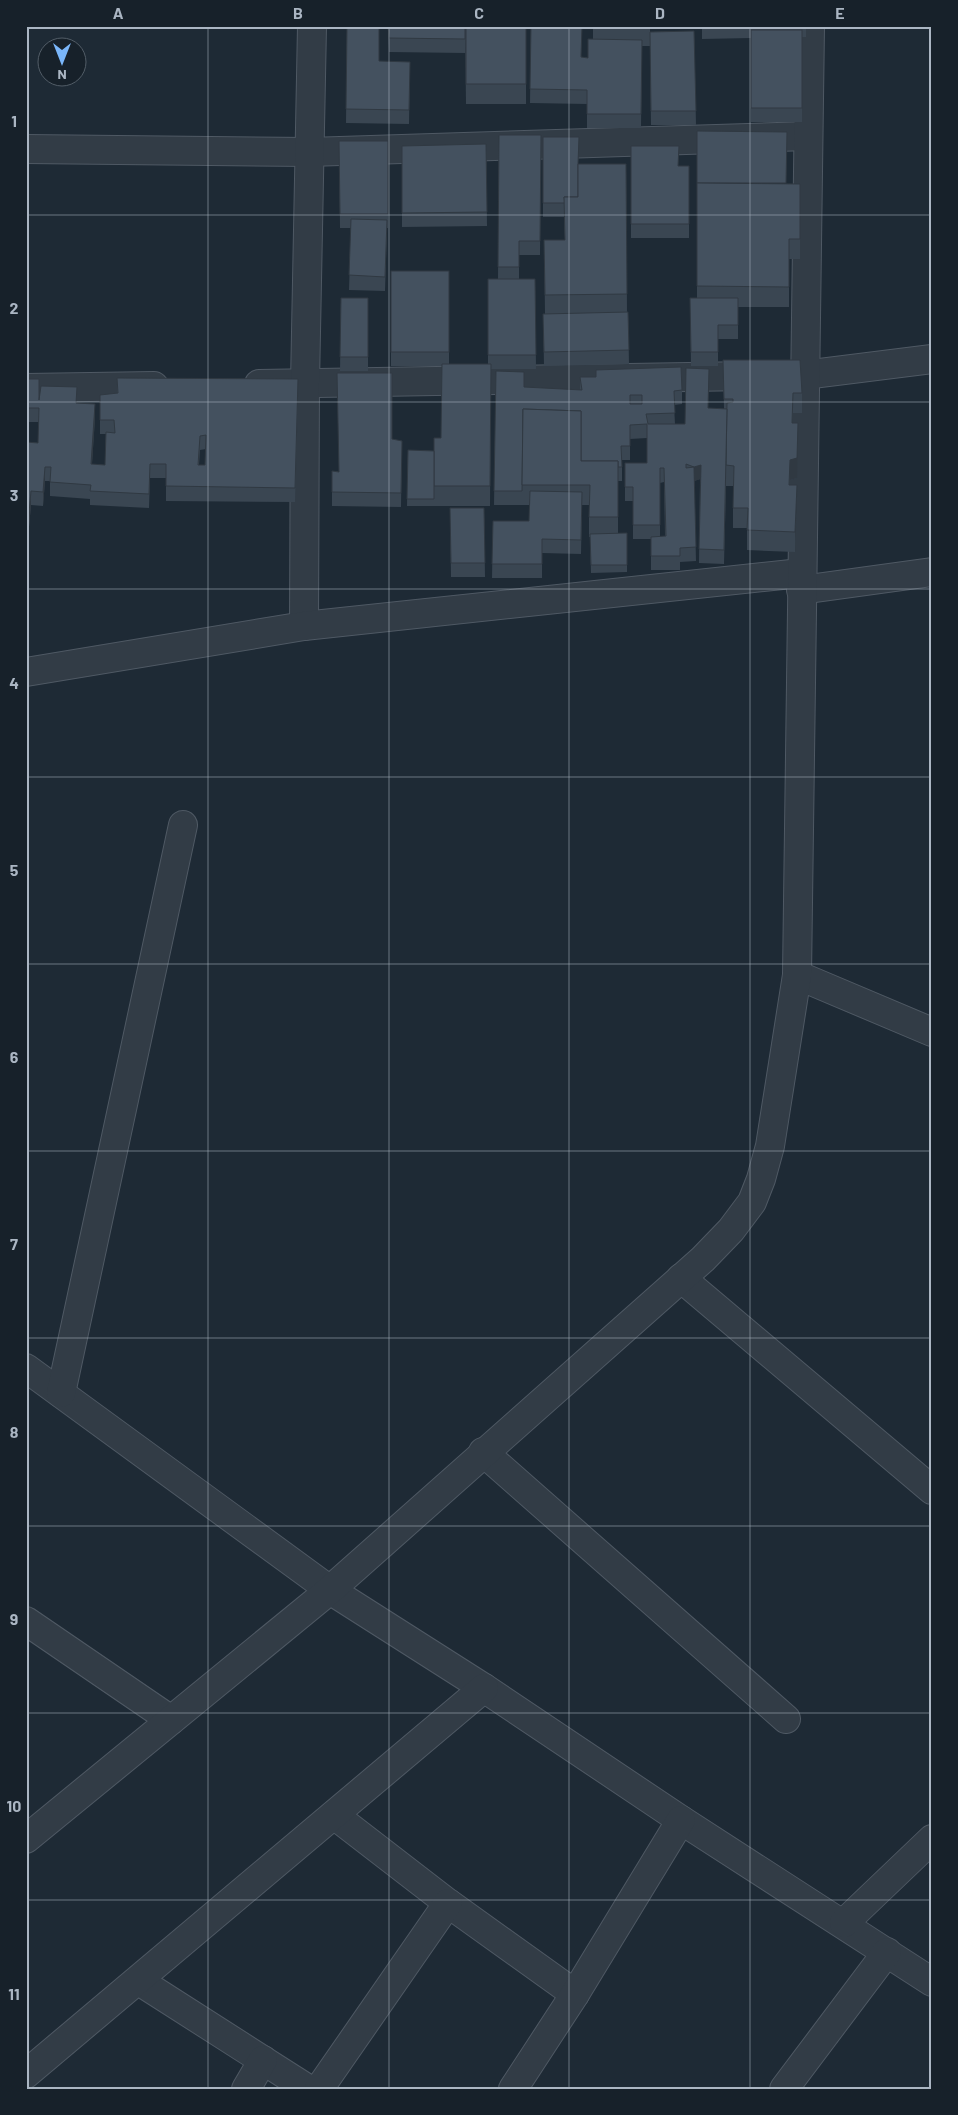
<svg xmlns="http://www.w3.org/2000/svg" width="958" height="2115" viewBox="0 0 958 2115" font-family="Barlow,sans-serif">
	<rect width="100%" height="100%" fill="#1e2a35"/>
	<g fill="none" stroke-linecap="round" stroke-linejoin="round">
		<defs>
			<g id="minor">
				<path d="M 26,149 L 309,152 L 808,136"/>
				<path d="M 259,384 L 804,375 L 932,359"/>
				<path d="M 26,388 L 154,386"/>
				<path d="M 801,590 L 932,572"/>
				<path d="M 304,626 L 305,383 L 312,26"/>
				<path d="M 26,672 L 304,626 L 801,573"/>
				<path d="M 797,975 L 932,1032"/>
				<path d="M 681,1278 L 932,1490"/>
				<path d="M 26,1368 L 330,1590 L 484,1688 L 681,1820 L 932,1982"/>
				<path d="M 61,1393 L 183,825"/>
				<path d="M 483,1452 L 786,1719"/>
				<path d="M 26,1621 L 171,1720"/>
				<path d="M 334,1815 L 448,1903 L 575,1994"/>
				<path d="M 26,1839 L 330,1590 L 703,1259 L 731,1230 L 752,1202 L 761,1179 L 770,1146 L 797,975 L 810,26"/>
				<path d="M 844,1923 L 932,1839"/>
				<path d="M 139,1981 L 308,2089"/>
				<path d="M 26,2074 L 484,1688"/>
				<path d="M 246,2089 L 263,2060"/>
				<path d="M 319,2089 L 448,1903"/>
				<path d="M 513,2089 L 575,1994 L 681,1820"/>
				<path d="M 784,2089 L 887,1952"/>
			</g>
		</defs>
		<use href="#minor" stroke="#4f5964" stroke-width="30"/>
		<use href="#minor" stroke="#323c46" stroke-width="28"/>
	</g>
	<g fill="#3a4652" fill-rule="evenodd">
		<path d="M 347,26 L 379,62 L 410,62 L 409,124 L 346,123 Z"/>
		<path d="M 388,26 L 465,26 L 465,53 L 389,52 Z"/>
		<path d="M 465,26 L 526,26 L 526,104 L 466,104 Z"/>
		<path d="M 531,26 L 582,57 L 588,58 L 593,39 L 593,26 L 650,26 L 650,32 L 694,31 L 696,125 L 651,125 L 650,46 L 642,46 L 641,128 L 587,128 L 587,104 L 530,103 Z"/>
		<path d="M 702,26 L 806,26 L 806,37 L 802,37 L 802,122 L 751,122 L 751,38 L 702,39 Z"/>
		<path d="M 499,135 L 541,135 L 540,255 L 519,255 L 519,279 L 535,279 L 536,369 L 491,369 L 490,506 L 407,506 L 408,450 L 434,451 L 441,438 L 442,366 L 391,366 L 391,271 L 449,271 L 449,364 L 488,364 L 488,279 L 498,279 Z"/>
		<path d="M 543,137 L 578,164 L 626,164 L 627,312 L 628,312 L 629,364 L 544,366 L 543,314 L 545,314 L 544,240 L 565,240 L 564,217 L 543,217 Z"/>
		<path d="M 339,141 L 388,141 L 388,228 L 387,228 L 385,291 L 349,290 L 351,228 L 340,228 Z"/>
		<path d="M 486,144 L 487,226 L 402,227 L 402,146 Z"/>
		<path d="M 631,146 L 679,166 L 689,166 L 689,238 L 631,238 Z"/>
		<path d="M 697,183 L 800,184 L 800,259 L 789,259 L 789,307 L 738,307 L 738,339 L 718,339 L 718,366 L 691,366 L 690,298 L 697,298 Z"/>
		<path d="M 341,298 L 368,298 L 368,371 L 340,371 Z"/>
		<path d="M 723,360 L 802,393 L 802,413 L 793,413 L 792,423 L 797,478 L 790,480 L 790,485 L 797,505 L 795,552 L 747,550 L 747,528 L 733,528 L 733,486 L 726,486 L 724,564 L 699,563 L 700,479 L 694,481 L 696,561 L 680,562 L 680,570 L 651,570 L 651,539 L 633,539 L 633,501 L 625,501 L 625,463 L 647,463 L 647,438 L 630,439 L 630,460 L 622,460 L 622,481 L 618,481 L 618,533 L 627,533 L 627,572 L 591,573 L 590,537 L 589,537 L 589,505 L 582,505 L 581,554 L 542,553 L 542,578 L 492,578 L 493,521 L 529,521 L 529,505 L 494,505 L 496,371 L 524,387 L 580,390 L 580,377 L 682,390 L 682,404 L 674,405 L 675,424 L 685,424 L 708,408 L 724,409 ZM 664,482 L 665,536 L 660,537 L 660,483 Z"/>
		<path d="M 117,378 L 298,394 L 295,502 L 166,501 L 166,478 L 150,478 L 149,508 L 90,505 L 90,499 L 50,496 L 50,481 L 45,481 L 43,506 L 31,505 L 29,527 L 26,527 L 26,442 L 38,443 L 39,422 L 26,422 L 26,379 L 39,400 L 77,403 L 95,418 L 92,464 L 105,465 L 106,434 L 100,434 L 100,395 L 117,393 ZM 206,449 L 205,465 L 199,465 L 200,450 Z"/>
		<path d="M 392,439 L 402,441 L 401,507 L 332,506 L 332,471 L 339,472 Z"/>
		<path d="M 450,508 L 484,508 L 485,577 L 451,577 Z"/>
	</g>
	<g fill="#303942">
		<path d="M 95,404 L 95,418 L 91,478 L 91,464 Z"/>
		<path d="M 798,423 L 797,478 L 790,480 L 789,505 L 790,460 Z"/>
		<path d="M 701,465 L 701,479 L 694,481 L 694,467 Z"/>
		<path d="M 45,467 L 45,481 L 43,506 L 43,492 Z"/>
		<path d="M 797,485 L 797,505 L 795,552 L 795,532 Z"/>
		<path d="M 31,491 L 31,505 L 29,527 L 29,513 Z"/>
	</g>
	<g fill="#44515f" stroke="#303942" fill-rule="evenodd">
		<path d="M 347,26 L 379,26 L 379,61 L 410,62 L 409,110 L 346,109 Z"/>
		<path d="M 388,26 L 465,26 L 465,39 L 389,38 Z"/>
		<rect x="466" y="26" width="60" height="58"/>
		<path d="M 531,26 L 582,26 L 581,57 L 588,58 L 588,39 L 642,40 L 641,114 L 587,114 L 587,90 L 530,89 Z"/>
		<rect x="751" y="30" width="51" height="78"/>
		<path d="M 694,31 L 696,111 L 651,111 L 650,32 Z"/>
		<path d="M 697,131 L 787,132 L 786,183 L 697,183 Z"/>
		<path d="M 499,135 L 541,135 L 540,241 L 519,241 L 519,267 L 498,267 Z"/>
		<path d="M 543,137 L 579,137 L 578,164 L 578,197 L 564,197 L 565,203 L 543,203 Z"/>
		<path d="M 339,141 L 388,141 L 388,214 L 340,214 Z"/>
		<path d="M 486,144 L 487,212 L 402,213 L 402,146 Z"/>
		<path d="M 631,146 L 679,146 L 678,166 L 689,166 L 689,224 L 631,224 Z"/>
		<path d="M 578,164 L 626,164 L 627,294 L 545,295 L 544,240 L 565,240 L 564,197 L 578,197 Z"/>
		<path d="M 697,183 L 800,184 L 800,239 L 789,239 L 789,287 L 697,286 Z"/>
		<path d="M 351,219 L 387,220 L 385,277 L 349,275 Z"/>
		<rect x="391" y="271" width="58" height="81"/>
		<path d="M 488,279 L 535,279 L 536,355 L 488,355 Z"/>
		<path d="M 341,298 L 368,298 L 368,357 L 340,357 Z"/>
		<path d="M 690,298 L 738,298 L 738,325 L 718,325 L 718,352 L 691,352 Z"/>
		<path d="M 628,312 L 629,350 L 544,352 L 543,314 Z"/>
		<path d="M 723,360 L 800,360 L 802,393 L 793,393 L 792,423 L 798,423 L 797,458 L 790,460 L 789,485 L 797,485 L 795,532 L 747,530 L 748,508 L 733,508 L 734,466 L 726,465 L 727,403 L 733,402 L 733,399 L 724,399 Z"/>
		<path d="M 442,364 L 491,364 L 490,486 L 434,486 L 434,438 L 441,438 Z"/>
		<path d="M 681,367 L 682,390 L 674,391 L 675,413 L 646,414 L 648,424 L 685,424 L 686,368 L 709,369 L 708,408 L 727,409 L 724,550 L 699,549 L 701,465 L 694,467 L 686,464 L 686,468 L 694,467 L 696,547 L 680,548 L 680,556 L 651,556 L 651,537 L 666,536 L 664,468 L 660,468 L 660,525 L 633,525 L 633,487 L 625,487 L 625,463 L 647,463 L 647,424 L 630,425 L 630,446 L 621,446 L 622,467 L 618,467 L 618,461 L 581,461 L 581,411 L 523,409 L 522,491 L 494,491 L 496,371 L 524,372 L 524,387 L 582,390 L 580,377 L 596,377 L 596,370 ZM 630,395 L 642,395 L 642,404 L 630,404 Z"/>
		<path d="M 337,373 L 392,373 L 392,439 L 402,441 L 401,493 L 332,492 L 332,471 L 339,472 Z"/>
		<path d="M 117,378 L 298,379 L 295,488 L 166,486 L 166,464 L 150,464 L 149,494 L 90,491 L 91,485 L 50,482 L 51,467 L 45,467 L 43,492 L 31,491 L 29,513 L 26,513 L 26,442 L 38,443 L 39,408 L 26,408 L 26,379 L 39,379 L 39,400 L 41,386 L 77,387 L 76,403 L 95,404 L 91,464 L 105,465 L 106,432 L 115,433 L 114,420 L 100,420 L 100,395 L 118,393 ZM 206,435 L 205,465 L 198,465 L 200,436 Z"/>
		<path d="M 523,409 L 581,411 L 581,461 L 618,461 L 618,517 L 589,517 L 590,485 L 522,485 Z"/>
		<path d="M 408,450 L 434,451 L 434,499 L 407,499 Z"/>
		<path d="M 530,491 L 582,492 L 581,540 L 542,539 L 542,564 L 492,564 L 493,521 L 529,521 Z"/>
		<path d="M 450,508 L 484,508 L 485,563 L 451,563 Z"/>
		<path d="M 627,533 L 627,565 L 591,565 L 590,534 Z"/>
	</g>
	<path fill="none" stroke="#abb6c3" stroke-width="1" stroke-opacity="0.55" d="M 208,26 L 208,2089M 389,26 L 389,2089M 569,26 L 569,2089M 750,26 L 750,2089M 26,215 L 932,215M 26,402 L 932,402M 26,589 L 932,589M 26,777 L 932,777M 26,964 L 932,964M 26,1151 L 932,1151M 26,1338 L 932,1338M 26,1526 L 932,1526M 26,1713 L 932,1713M 26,1900 L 932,1900"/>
	<rect width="958" height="2115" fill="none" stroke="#17212a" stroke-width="55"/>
	<g transform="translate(62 62) rotate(180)"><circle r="24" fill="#17212a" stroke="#525d67"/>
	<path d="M0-4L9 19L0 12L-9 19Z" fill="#7ab6fa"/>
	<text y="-8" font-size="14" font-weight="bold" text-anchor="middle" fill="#abb6c3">N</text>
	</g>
	<rect x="28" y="28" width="902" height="2060" fill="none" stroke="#abb6c3" stroke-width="2"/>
	<g font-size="16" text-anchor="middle" font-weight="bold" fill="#abb6c3">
		<text x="118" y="19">A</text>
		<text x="298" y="19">B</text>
		<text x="479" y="19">C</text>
		<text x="660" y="19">D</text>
		<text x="840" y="19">E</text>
		<text x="14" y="127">1</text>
		<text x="14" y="314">2</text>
		<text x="14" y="501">3</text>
		<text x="14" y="689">4</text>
		<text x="14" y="876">5</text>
		<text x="14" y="1063">6</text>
		<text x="14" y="1250">7</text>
		<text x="14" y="1438">8</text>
		<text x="14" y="1625">9</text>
		<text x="14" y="1812">10</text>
		<text x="14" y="2000">11</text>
	</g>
</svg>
